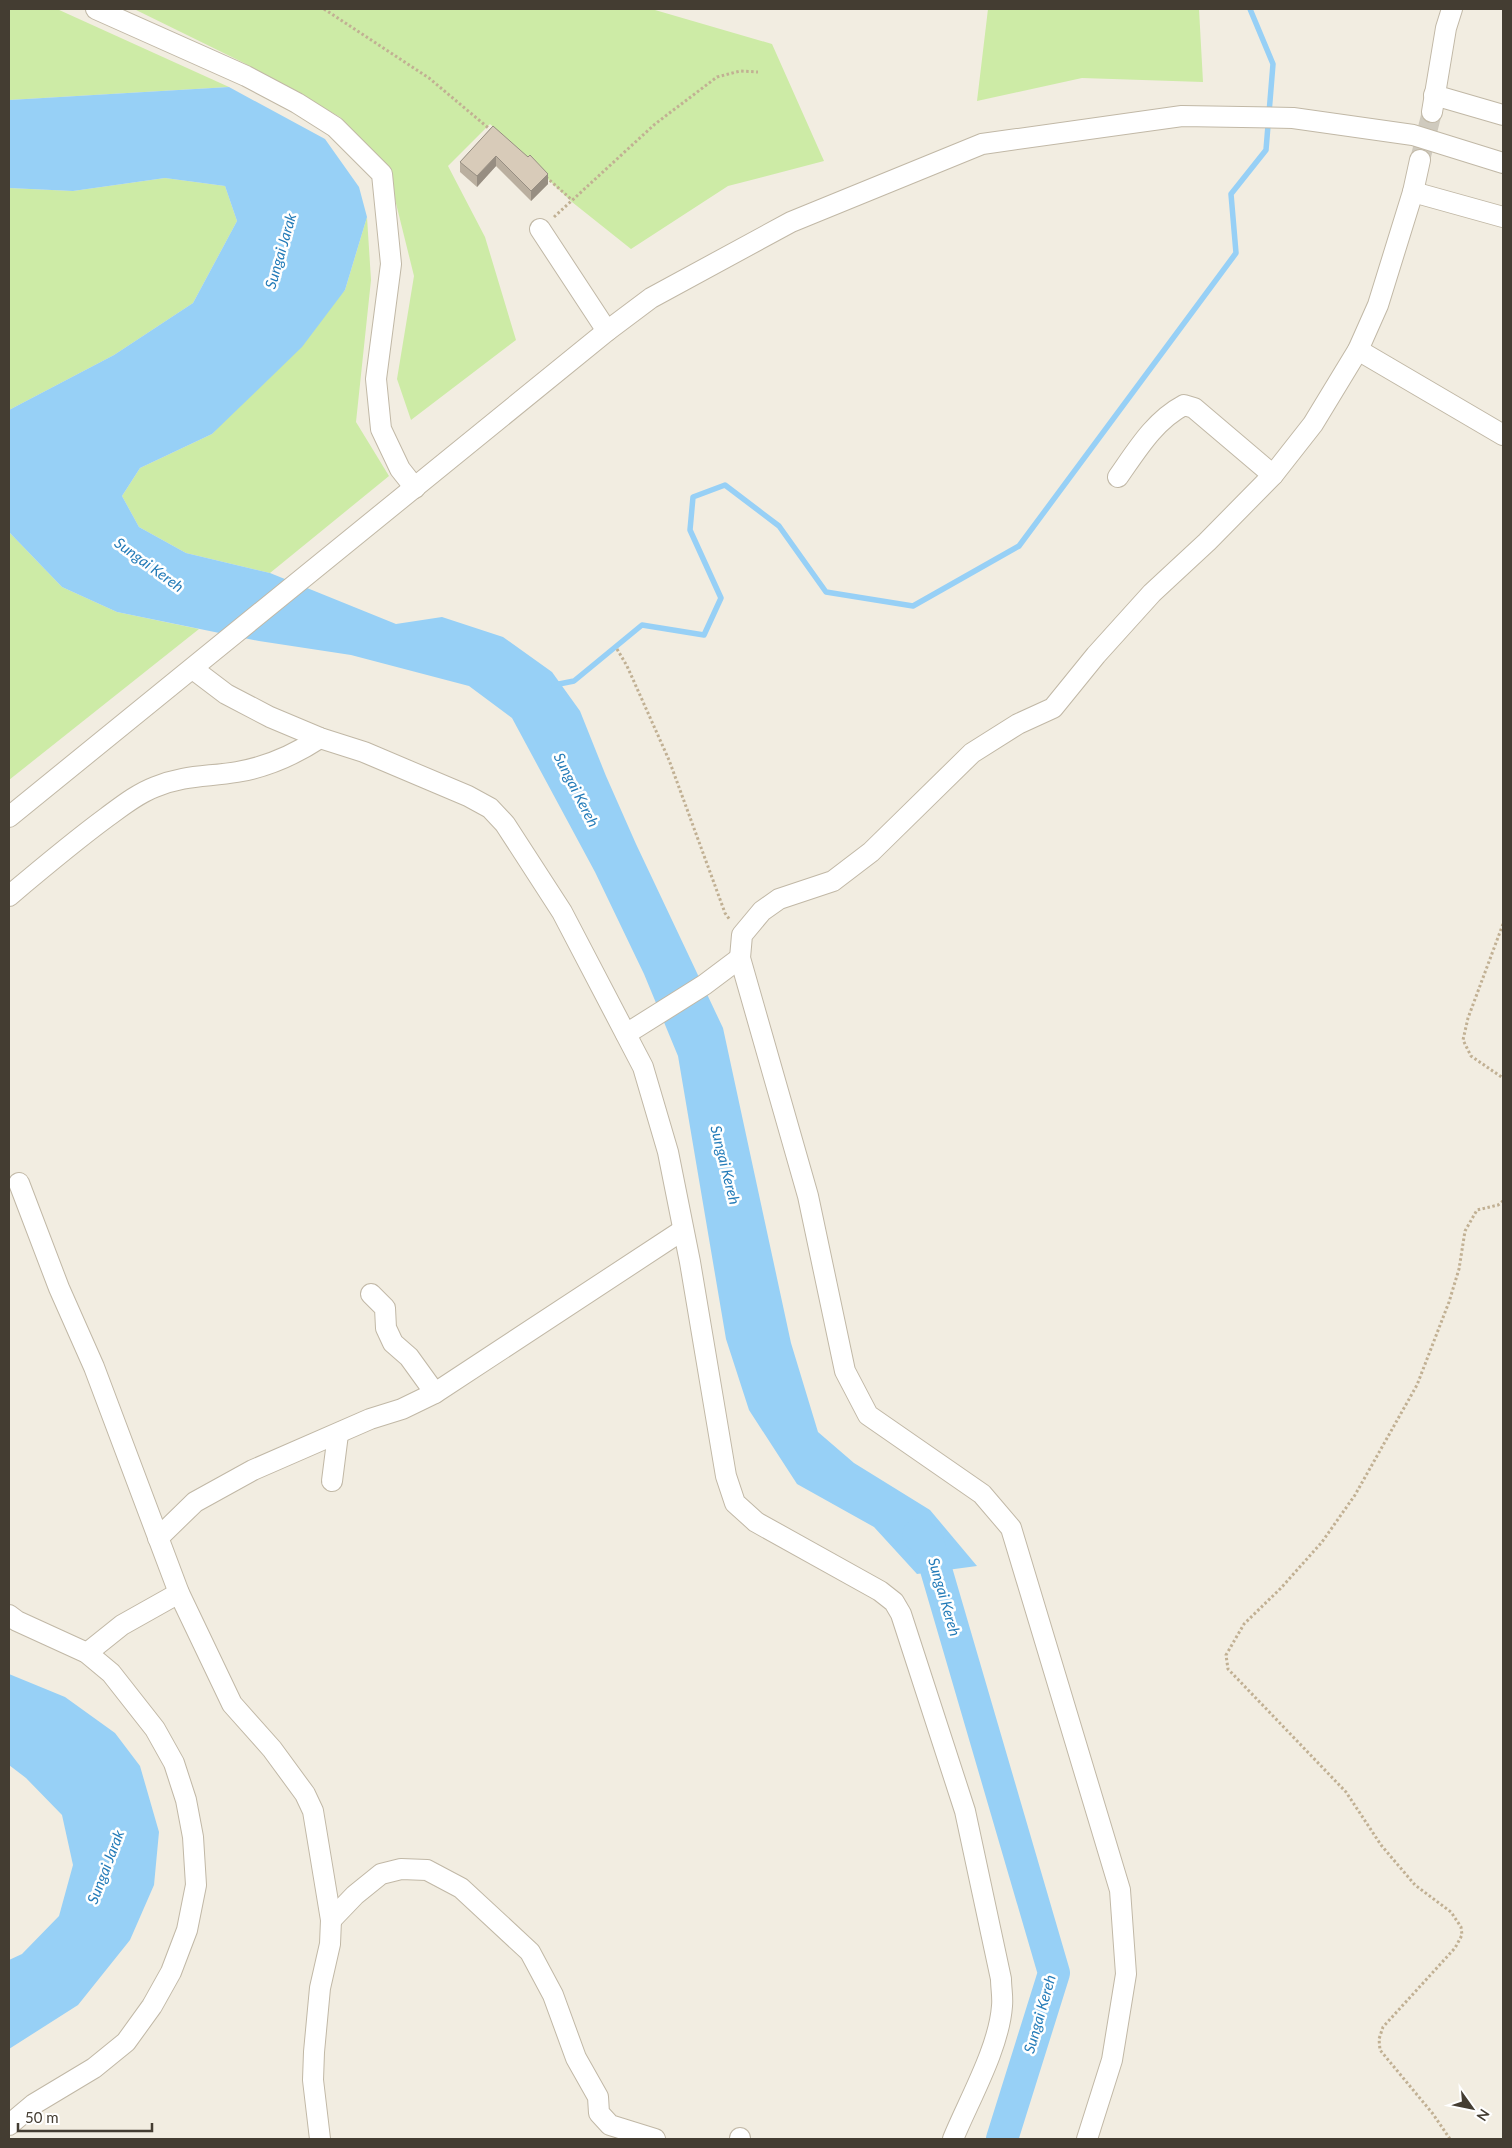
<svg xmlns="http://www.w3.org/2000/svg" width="1512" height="2148" viewBox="0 0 1512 2148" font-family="Lato,sans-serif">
	<rect width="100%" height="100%" fill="#f2ede1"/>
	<g fill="#cdeba6">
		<path d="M 9,9 L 57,9 L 229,87 L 9,100 Z"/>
		<path d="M 134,9 L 655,10 L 772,44 L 824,161 L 728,186 L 631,249 L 572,202 L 490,124 L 448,166 L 485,237 L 516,340 L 411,420 L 397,379 L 414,276 L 387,167 L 340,117 L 244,63 Z"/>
		<path d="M 988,9 L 1199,9 L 1203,82 L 1082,78 L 977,101 Z"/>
		<path d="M 165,178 L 225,186 L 237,221 L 193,303 L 114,355 L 9,410 L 9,188 L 73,191 Z"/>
		<path d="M 367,217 L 371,280 L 356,422 L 389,476 L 270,573 L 186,553 L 139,527 L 122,496 L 140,468 L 212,434 L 345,290 Z"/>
		<path d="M 9,532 L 62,587 L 117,612 L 199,629 L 9,780 Z"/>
	</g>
	<g fill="#97d0f6">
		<path d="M 229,87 L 325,139 L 359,187 L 367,217 L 345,290 L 302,347 L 212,434 L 140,468 L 122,496 L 139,527 L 186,553 L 270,573 L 396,624 L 442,617 L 503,637 L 552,672 L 580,711 L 606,776 L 636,844 L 723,1028 L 791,1343 L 818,1432 L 854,1463 L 930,1510 L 977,1566 L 917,1574 L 874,1527 L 797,1484 L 749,1410 L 726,1339 L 678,1056 L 644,974 L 595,872 L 512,718 L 469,686 L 351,655 L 259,641 L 117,612 L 62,587 L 9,532 L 9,410 L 114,355 L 193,303 L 237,221 L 225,186 L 165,178 L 73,191 L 9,188 L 9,100 Z"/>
		<path d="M 9,1674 L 65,1697 L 115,1733 L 140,1766 L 159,1832 L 154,1885 L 130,1940 L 78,2005 L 9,2049 L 9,1960 L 22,1954 L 59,1916 L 73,1865 L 62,1815 L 26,1778 L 9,1765 Z"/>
	</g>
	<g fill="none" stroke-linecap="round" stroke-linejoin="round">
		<path stroke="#97d0f6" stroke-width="5.5" d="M 554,685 L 574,681 L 642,625 L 704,635 L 721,598 L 690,530 L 693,497 L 725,485 L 779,526 L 826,592 L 913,606 L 1019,546 L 1236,253 L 1231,194 L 1266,150 L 1273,64 L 1250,9"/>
		<path stroke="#97d0f6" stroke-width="32" d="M 918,1535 L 928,1542 L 1054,1973 L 1002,2139"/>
		<path stroke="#cfcabe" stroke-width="20" stroke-dasharray="20 10" stroke-linecap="butt" d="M 1420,160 L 1432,112"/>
		<defs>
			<g id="minor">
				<path d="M 96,9 L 246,76 L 297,103 L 335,127 L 382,174 L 391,264 L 376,379 L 381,429 L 400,469 L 415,488"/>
				<path d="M 1434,95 L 1503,115"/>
				<path d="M 1432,112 L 1446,28 L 1452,9"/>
				<path d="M 1413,192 L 1503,217"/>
				<path d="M 540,229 L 607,331"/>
				<path d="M 1358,350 L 1503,435"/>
				<path d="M 1118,477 C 1137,450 1154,421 1184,405 L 1194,408 L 1273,475"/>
				<path d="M 193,669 L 226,694 L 270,717 L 320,738 L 364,752 L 468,796 L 490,808 L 505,824 L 562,912 L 643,1067 L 668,1152 L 690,1262 L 726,1476 L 735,1503 L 756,1522 L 880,1591 L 894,1602 L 901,1614 L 965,1811 L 1001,1979 C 1001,1988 1003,1997 1002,2006 C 999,2048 969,2100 953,2139"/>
				<path d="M 9,817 L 607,331 L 651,298 L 791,222 L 982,144 L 1182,116 L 1293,118 L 1413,135 L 1503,163"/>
				<path d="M 9,896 C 41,869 73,842 107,817 C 122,806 137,794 155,787 C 184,775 206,777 237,772 C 267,767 294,755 320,738"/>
				<path d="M 626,1034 L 704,985 L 740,958"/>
				<path d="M 19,1183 L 59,1288 L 94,1367 L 179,1593 L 232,1704 L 272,1749 L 305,1794 L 313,1811 L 331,1920 L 330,1944 L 320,1988 L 314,2052 L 313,2080 L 320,2139"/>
				<path d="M 371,1294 L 385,1308 L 386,1328 L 393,1343 L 409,1357 L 435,1393"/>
				<path d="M 332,1481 L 338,1434"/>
				<path d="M 158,1538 L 195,1502 L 253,1470 L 370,1419 L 402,1409 L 435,1393 L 683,1230"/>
				<path d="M 9,1615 L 17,1621 L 87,1653 L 111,1673 L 155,1729 L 174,1763 L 186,1800 L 193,1837 L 196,1885 L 187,1930 L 171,1972 L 152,2006 L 126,2042 L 94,2068 L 34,2104 L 9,2125"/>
				<path d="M 87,1653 L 122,1625 L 179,1593"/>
				<path d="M 331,1920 L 355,1895 L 381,1874 L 401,1869 L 427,1870 L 461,1888 L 530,1952 L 553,1995 L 576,2058 L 598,2097 L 599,2113 L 610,2125 L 655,2139"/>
				<path d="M 740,2139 L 740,2138"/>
				<path d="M 1087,2139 L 1112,2060 L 1126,1974 L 1120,1890 L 1011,1528 L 982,1494 L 868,1415 L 845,1371 L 808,1196 L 740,958 L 742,935 L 762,911 L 779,899 L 833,881 L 871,852 L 972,753 L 1018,724 L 1053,708 L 1096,655 L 1152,593 L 1207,542 L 1273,475 L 1313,424 L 1358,350 L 1378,305 L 1413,192 L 1420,160"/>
			</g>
		</defs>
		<use href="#minor" stroke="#c1b8a6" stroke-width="22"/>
		<g stroke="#c1b093" stroke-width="3" stroke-dasharray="2.5 2.5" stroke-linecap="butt">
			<path d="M 324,9 L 429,78 L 492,131"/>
			<path d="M 546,177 L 572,200"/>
			<path d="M 554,217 L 655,124 L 717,77 L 740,71 L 758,72"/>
			<path d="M 617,649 L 627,666 L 669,760 L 725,913 L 730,920"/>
			<path d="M 1503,924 L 1468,1018 L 1463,1040 L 1471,1056 L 1503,1078"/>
			<path d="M 1450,2139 L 1433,2114 L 1380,2050 L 1379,2039 L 1383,2027 L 1455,1948 L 1462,1935 L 1461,1927 L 1451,1912 L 1415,1885 L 1381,1845 L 1346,1792 L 1228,1669 L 1226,1655 L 1244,1624 L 1281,1588 L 1322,1542 L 1355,1495 L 1417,1385 L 1449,1302 L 1459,1269 L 1465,1231 L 1477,1210 L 1498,1205 L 1503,1201"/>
		</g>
		<use href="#minor" stroke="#fff" stroke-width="20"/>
	</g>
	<path fill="#baaf9f" d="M 493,126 L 548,184 L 531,201 L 496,166 L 477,187 L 460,172 L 460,162 Z"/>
	<g fill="#978e82">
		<path d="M 496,156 L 496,166 L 477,187 L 477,176 Z"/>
		<path d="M 548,174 L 548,184 L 531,201 L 531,191 Z"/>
	</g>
	<path fill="#d8cbb9" stroke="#978e82" d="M 493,126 L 528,157 L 530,155 L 548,174 L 531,191 L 496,156 L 477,176 L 460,162 Z"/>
	<g text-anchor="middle" stroke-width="5" stroke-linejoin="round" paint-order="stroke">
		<g font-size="15" font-style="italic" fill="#237bb8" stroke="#fff">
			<text transform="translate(281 251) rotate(-74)" y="5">Sungai Jarak</text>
			<text transform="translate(149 565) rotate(36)" y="5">Sungai Kereh</text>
			<text transform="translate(576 790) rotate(63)" y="5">Sungai Kereh</text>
			<text transform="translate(725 1165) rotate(76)" y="5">Sungai Kereh</text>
			<text transform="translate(944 1597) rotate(74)" y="5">Sungai Kereh</text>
			<text transform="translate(106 1867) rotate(-69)" y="5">Sungai Jarak</text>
			<text transform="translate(1040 2014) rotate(-74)" y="5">Sungai Kereh</text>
		</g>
	</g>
	<rect width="1512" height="2148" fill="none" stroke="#443d32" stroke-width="20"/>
	<g transform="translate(1472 2108) rotate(123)" stroke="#ffffff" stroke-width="4" paint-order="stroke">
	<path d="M0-4L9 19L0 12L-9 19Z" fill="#443d32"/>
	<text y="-8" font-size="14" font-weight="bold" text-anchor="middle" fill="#443d32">N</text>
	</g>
	<path d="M18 2123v8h134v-8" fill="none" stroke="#443d32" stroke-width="2.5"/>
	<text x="25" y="2123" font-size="15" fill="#443d32" stroke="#ffffff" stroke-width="4" paint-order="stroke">50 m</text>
</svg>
